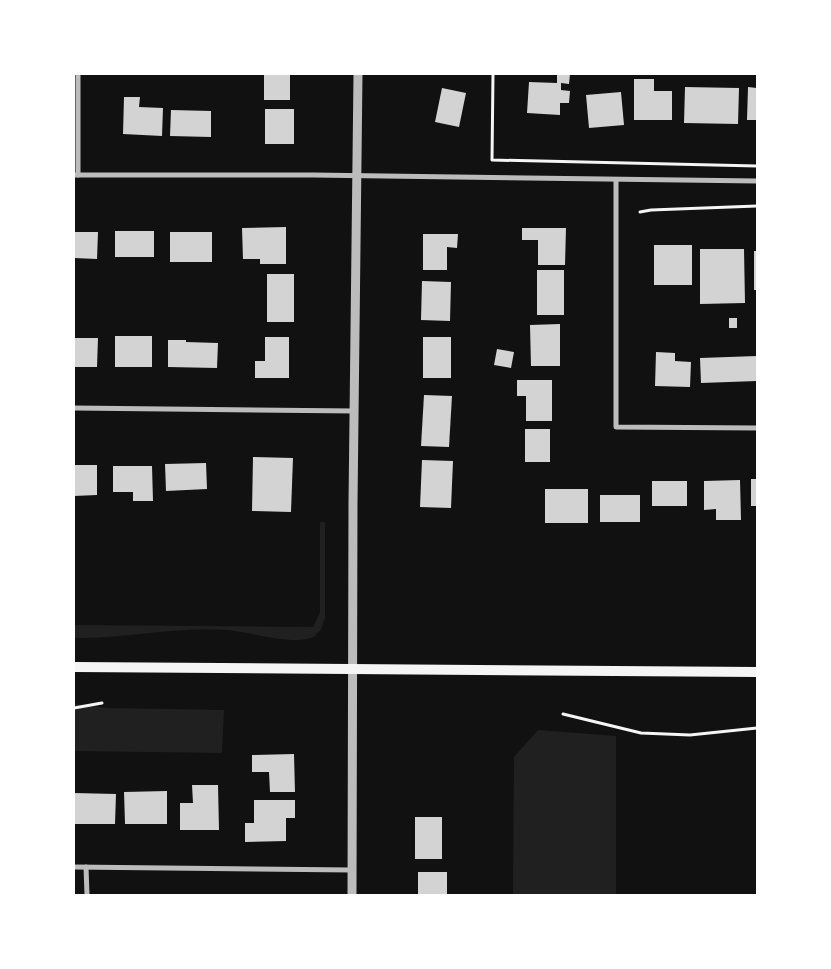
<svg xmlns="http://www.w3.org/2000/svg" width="831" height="969" viewBox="0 0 831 969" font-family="Quicksand,sans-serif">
	<rect width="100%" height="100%" fill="#111"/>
	<g fill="#202020">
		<path d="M 320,522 L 325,522 L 325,618 L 321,629 L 314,637 C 294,646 250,632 227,630 C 175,626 125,639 74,638 L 74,625 L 313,627 L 320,613 Z"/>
		<path d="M 74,704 L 108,708 L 224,710 L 222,753 L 74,751 Z"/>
		<path d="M 538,730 L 616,736 L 616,895 L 513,895 L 514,757 Z"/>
	</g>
	<g fill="#d3d3d3">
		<rect x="264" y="74" width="26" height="26"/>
		<path d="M 557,74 L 570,74 L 569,84 L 561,83 L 561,90 L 570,91 L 569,103 L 560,103 L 560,115 L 527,113 L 529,82 L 557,83 Z"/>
		<path d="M 634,79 L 654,79 L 654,91 L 672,91 L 672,120 L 634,120 Z"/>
		<path d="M 685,87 L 739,88 L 738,124 L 684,123 Z"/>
		<path d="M 748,87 L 757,88 L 757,120 L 747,120 Z"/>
		<path d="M 442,88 L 466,93 L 459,127 L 435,122 Z"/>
		<path d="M 621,92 L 624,125 L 589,128 L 586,95 Z"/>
		<path d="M 124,97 L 140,97 L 139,107 L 163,108 L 162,136 L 123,134 Z"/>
		<rect x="265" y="109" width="29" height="35"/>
		<path d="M 171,110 L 211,111 L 211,137 L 170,136 Z"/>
		<path d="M 286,227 L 286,264 L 260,264 L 260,259 L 243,259 L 242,228 Z"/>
		<path d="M 522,228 L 566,228 L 565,265 L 538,265 L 538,240 L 522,240 Z"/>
		<rect x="115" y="231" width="39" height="26"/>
		<path d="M 74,232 L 98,232 L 97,259 L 74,258 Z"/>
		<rect x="170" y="232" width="42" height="30"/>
		<path d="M 423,234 L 458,234 L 457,248 L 447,247 L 447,270 L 423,270 Z"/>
		<rect x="654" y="245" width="38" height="40"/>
		<path d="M 700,249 L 744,249 L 745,303 L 700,304 Z"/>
		<rect x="754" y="251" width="3" height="39"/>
		<rect x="537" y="270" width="27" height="45"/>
		<rect x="267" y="274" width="27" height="48"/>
		<path d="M 422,281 L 451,282 L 450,321 L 421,320 Z"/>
		<rect x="729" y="318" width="8" height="10"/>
		<path d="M 560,324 L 560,366 L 531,366 L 530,325 Z"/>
		<rect x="115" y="336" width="37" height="31"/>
		<path d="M 265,337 L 289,337 L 289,378 L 255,378 L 255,361 L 265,361 Z"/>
		<rect x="423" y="337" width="28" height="41"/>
		<path d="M 74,338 L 98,338 L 97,367 L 74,367 Z"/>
		<path d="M 168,340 L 186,340 L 186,342 L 218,343 L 217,368 L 168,367 Z"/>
		<path d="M 497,349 L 514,352 L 511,368 L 494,365 Z"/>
		<path d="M 656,352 L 675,353 L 675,361 L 691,362 L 690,387 L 655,386 Z"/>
		<path d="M 757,356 L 757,381 L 701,383 L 700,358 Z"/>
		<path d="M 517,380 L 552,380 L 552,421 L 526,421 L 526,396 L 517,396 Z"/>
		<path d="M 424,395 L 452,396 L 449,447 L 421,446 Z"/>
		<rect x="525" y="429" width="25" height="33"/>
		<path d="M 253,457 L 293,458 L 291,512 L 252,511 Z"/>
		<path d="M 422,460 L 453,461 L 451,508 L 420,507 Z"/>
		<path d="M 206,463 L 207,489 L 166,491 L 165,464 Z"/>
		<path d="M 74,465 L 97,465 L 97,495 L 74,496 Z"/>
		<path d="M 113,466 L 152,466 L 153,501 L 133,501 L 133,492 L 113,492 Z"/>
		<rect x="751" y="479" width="6" height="27"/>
		<path d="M 740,480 L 741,520 L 716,520 L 716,509 L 704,510 L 704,481 Z"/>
		<rect x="652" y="481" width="35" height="25"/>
		<rect x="545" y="489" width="43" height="34"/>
		<rect x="600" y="495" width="40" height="27"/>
		<path d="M 294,754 L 295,792 L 270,792 L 269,772 L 252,772 L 252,755 Z"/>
		<path d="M 192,785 L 218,785 L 219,830 L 180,830 L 180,803 L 193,803 Z"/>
		<path d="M 167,791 L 167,824 L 125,824 L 124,792 Z"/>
		<path d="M 74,793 L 116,794 L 115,824 L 74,824 Z"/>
		<path d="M 254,800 L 295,800 L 295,818 L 286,818 L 286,841 L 245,842 L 245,823 L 254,823 Z"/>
		<rect x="415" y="817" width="27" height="42"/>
		<rect x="418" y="872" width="29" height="23"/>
	</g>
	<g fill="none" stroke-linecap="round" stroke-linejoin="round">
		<g stroke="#f5f5f5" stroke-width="3">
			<path d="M 493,74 L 492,160 L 757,166"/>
			<path d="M 640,212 L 651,210 L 757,206"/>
			<path d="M 74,708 L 102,703"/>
			<path d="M 563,714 L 641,733 L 690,735 L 757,728"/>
		</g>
		<g stroke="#bcbcbc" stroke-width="5">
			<path d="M 78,74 L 78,175"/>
			<path d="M 74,175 L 313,175 L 757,181"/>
			<path d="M 616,180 L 616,427 L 757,428"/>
			<path d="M 74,408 L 355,411"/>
			<path d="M 74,867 L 352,870"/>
			<path d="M 86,867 L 87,895"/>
		</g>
		<path stroke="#bcbcbc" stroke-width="9" d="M 352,895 L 353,503 L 358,74"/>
		<path stroke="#f5f5f5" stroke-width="10" d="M 74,667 L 757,672"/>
	</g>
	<rect width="831" height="969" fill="none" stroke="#ffffff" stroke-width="150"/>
</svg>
